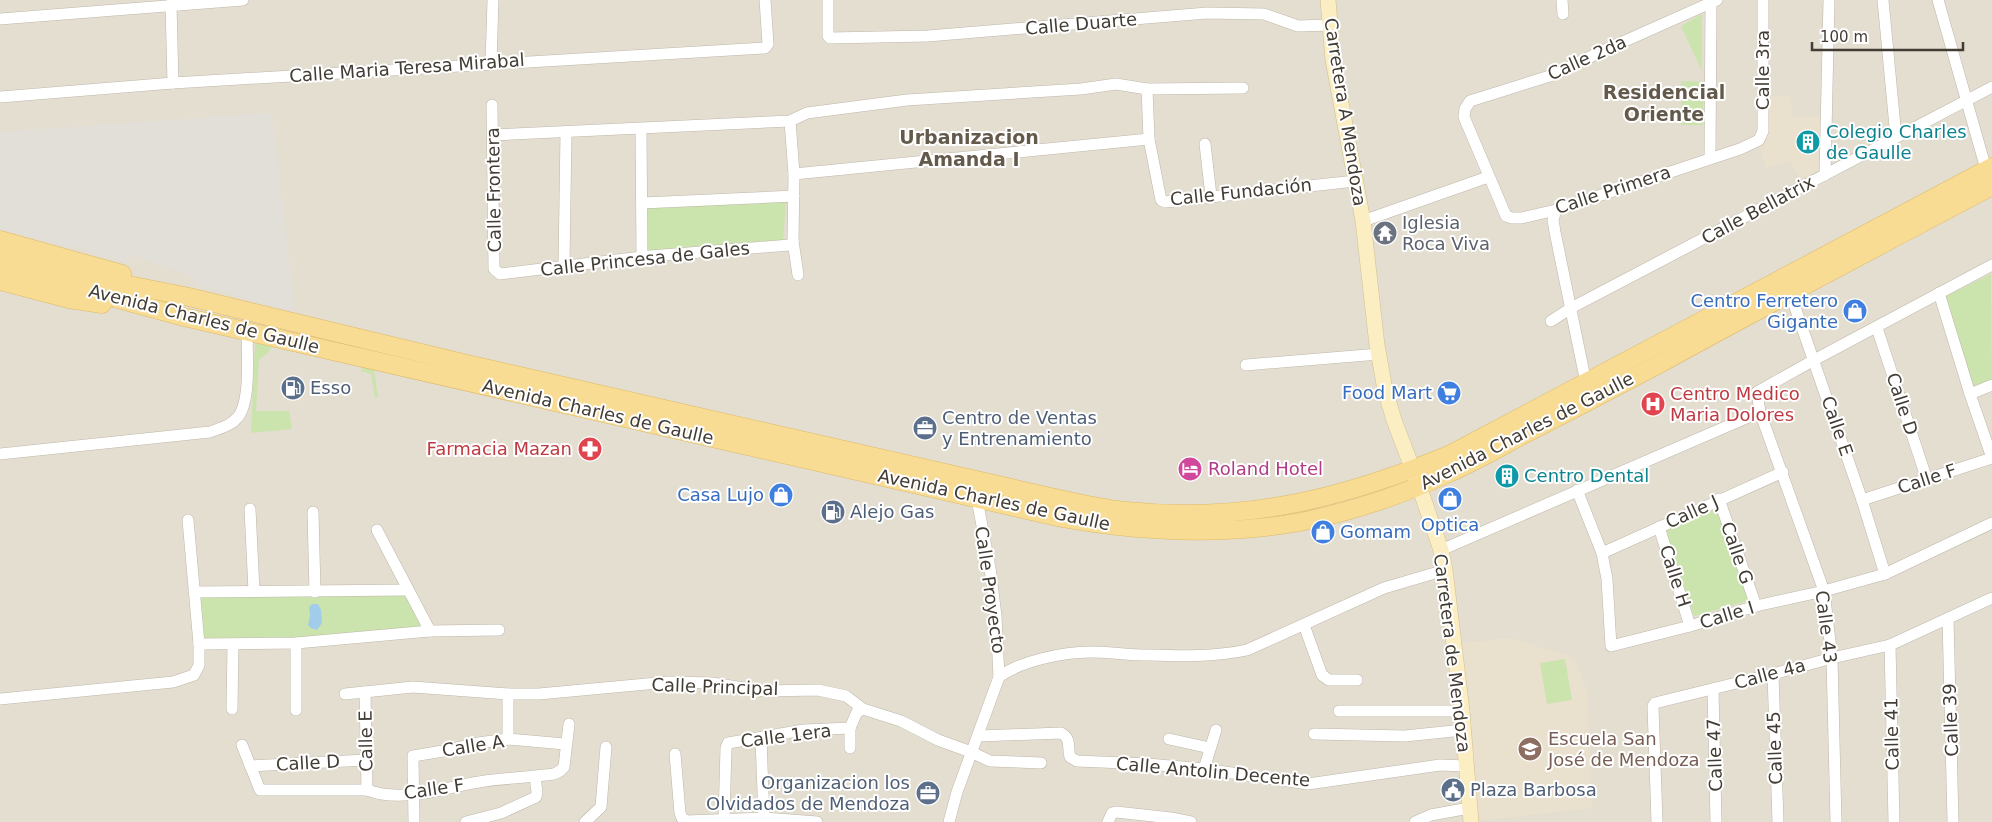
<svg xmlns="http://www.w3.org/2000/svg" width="1992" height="822" viewBox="0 0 1992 822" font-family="'DejaVu Sans',sans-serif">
	<rect width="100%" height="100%" fill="#f1ece3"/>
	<rect fill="#e4ded1" x="0" y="0" width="1992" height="822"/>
	<path fill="#e2ded8" d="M 272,113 L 295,312 L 195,285 L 196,278 L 131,255 L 128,262 L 0,229 L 0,132 Z"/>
	<g fill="#e9e1cd">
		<path d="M 1768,96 L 1791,96 L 1792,117 L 1820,117 L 1820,170 L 1801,179 L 1790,161 L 1766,168 L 1760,147 L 1767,141 Z"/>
		<path d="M 1511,638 L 1574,658 L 1587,690 L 1592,808 L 1478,821 L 1462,643 Z"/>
	</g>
	<g fill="#cbe3ad">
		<path d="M 1702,14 L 1702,71 L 1681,26 Z"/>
		<path d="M 1681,81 L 1704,82 L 1703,125 L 1681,125 Z"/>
		<path d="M 786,202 L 783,242 L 647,254 L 646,206 Z"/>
		<path d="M 1991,274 L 1992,382 L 1972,390 L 1942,298 Z"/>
		<path d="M 255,343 L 272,346 L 269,352 L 259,360 L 256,411 L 289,411 L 292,429 L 251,433 Z"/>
		<path d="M 362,367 L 374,370 L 378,397 L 375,398 L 371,374 L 361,371 Z"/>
		<path d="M 1717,508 L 1748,601 L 1694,616 L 1665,529 Z"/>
		<path d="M 407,594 L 422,625 L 419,628 L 320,637 L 204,638 L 199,601 L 204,597 Z"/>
		<path d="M 1565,659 L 1572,700 L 1547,704 L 1540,663 Z"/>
	</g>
	<path fill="#a1cdeb" d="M 312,604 L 318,604 L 321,610 L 322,623 L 317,630 L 311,628 L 308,625 L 310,616 L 309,607 Z"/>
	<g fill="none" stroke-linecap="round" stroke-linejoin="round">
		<defs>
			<g id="street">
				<path d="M 828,0 L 828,36 L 830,38 L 928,36 L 1207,13 L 1264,14 L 1298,26 L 1330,25"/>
				<path d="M 1562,0 L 1563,14"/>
				<path d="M 1717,0 L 1598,53 L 1553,75 L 1470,101 L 1465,109 L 1464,117 L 1506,216 L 1512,218 L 1521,218 L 1556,210 L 1740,149 L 1759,140 L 1763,131 L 1763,0"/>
				<path d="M 1883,0 L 1896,137"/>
				<path d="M 1938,0 L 1988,176"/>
				<path d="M 171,4 L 173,83"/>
				<path d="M 0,19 L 243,0"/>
				<path d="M 491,63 L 493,0"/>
				<path d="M 1147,89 L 1149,139 L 1161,200 L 1165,202 L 1355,181"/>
				<path d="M 0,97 L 173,83 L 765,48 L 768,44 L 765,0"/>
				<path d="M 492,105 L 494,269 L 500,274 L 650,256 L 790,245 L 793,241 L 794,174 L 790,121"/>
				<path d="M 641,129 L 642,257"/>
				<path d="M 493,135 L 790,121 L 807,113 L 907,100 L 1081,89 L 1116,84 L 1147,89 L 1243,88"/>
				<path d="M 1205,144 L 1211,196"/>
				<path d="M 1710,158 L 1711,2"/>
				<path d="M 794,174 L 1149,139"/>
				<path d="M 1825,175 L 1829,0"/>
				<path d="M 642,203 L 794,196"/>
				<path d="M 1556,210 L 1553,220 L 1555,232 L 1586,383"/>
				<path d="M 1363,221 L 1488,177"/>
				<path d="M 793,241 L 798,275"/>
				<path d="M 564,266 L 566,132"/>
				<path d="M 1788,287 L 1862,500 L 1885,574"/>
				<path d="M 1939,293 L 1970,394 L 1992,458"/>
				<path d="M 1551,321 L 1571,308 L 1992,87"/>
				<path d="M 1877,328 L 1927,480"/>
				<path d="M 1246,365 L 1379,354"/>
				<path d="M 1970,394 L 1992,385"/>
				<path d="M 0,454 L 210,432 C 220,428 231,426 238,417 C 251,401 247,352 247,331"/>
				<path d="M 1577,490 L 1602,553 L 1607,579 L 1611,646 L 1690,626 L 1756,606 L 1824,591 L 1885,574 L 1992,523"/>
				<path d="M 1719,499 L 1756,606"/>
				<path d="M 1862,500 L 1992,458"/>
				<path d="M 250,509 L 254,591"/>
				<path d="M 313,512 L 315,592"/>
				<path d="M 1659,527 L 1690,626"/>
				<path d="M 377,530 L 430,631"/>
				<path d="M 1441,550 L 1760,412"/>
				<path d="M 1602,553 L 1783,472"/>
				<path d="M 194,592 L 408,590"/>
				<path d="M 1948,618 L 1953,822"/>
				<path d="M 1304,625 L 1322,675 L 1329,680 L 1357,680"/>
				<path d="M 199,644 L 296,643 L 430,631 L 499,630"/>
				<path d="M 1890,645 L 1894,822"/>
				<path d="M 1773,674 L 1778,822"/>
				<path d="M 999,677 C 1020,661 1064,652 1090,652 C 1109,652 1128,655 1148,655 C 1180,656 1215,657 1247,650 L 1384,588 L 1445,570"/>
				<path d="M 1713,689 L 1716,822"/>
				<path d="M 365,692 L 367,790"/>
				<path d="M 345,694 L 413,687 L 508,694 L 539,694 L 668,682 L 712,683 L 764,691 L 818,690 L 846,696 L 863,709 L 901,721 L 938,740 L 971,752 L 990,761 L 1041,763"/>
				<path d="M 0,699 L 173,682 L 194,675 L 199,665 L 199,644 L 188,520"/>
				<path d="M 232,709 L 233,644"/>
				<path d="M 296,710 L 296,643"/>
				<path d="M 1339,711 L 1462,711"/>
				<path d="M 1314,734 L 1405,736 L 1463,730"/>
				<path d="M 979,736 L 1061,733 C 1072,739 1067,747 1070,757 L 1077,761 L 1148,764 L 1204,769 L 1308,784 L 1440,765 L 1466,766"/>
				<path d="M 508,739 L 508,694"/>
				<path d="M 761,739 L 764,818"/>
				<path d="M 1169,739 L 1210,748"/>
				<path d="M 242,745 L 260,790 L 367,790 C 405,804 447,786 485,781 C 508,778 531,777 554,774 L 560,771 L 564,767 L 569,724"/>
				<path d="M 850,748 L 850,728"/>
				<path d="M 675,754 L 680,813 L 682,818 L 687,821 L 764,818 L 817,822"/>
				<path d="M 250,766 L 366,760"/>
				<path d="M 1204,769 L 1216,730"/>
				<path d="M 414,822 L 413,756 L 443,751 L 478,743 L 508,739 L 565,744"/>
				<path d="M 466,822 L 501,813 L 536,797 L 537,792 L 535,777"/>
				<path d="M 585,822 L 601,807 L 606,747"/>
				<path d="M 721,822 L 724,819 L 726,748 L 728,743 L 804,730 L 850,728 L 857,712 L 863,709"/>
				<path d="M 949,822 L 957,792 L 999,677 L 996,616 L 990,568 L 977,499"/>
				<path d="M 1108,822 L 1112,813 L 1116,812 L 1171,818 L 1191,822"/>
				<path d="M 1415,822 L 1431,815 L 1469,808"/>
				<path d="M 1657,822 L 1653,706 L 1655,703 L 1773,674 L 1832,658 L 1890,645 L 1992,598"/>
				<path d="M 1836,822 L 1832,658 L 1824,591 L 1760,412 L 1757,392 L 1814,360 L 1992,265"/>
			</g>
			<path id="secondary" d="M 1328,0 L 1333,60 L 1363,221 L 1377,345 L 1385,390 L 1394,420 L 1419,486 L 1441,550 L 1445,570 L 1462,711 L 1471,822"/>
			<g id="primary">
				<path d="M 0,240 L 122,274"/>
				<path d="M 0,255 L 84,276 L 189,297 L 467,364 L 1033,493 C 1064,500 1095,508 1126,511 C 1245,523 1342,499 1451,454 L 1992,167"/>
				<path d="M 0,267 L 184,317 L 1062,518 C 1140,532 1222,536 1300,522 C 1350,512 1402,495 1449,473 C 1474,462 1497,449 1521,436 C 1568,412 1614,388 1661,363 C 1770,303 1881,245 1992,186"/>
				<path d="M 0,281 L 69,299 L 102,304"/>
			</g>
		</defs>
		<use href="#street" stroke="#beb7a9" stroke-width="12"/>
		<use href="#secondary" stroke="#cfc095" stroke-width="16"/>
		<use href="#primary" stroke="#dcb965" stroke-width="19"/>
		<use href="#street" stroke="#fff" stroke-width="11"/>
		<use href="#secondary" stroke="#fbeec2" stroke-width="15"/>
		<use href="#primary" stroke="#f9dc94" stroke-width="18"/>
	</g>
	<defs>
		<symbol id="building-disc" viewBox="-11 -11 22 22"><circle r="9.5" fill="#0f9aa8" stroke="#fff"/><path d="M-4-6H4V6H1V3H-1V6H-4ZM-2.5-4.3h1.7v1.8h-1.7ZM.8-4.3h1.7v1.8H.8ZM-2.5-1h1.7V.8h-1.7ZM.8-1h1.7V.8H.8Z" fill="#fff"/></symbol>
		<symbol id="temple-disc" viewBox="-11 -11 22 22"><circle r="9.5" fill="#6b7280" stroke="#fff"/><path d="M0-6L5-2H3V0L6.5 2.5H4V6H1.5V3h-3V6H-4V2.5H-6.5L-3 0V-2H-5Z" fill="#fff"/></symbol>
		<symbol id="shop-disc" viewBox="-11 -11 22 22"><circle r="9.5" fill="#3f7fe0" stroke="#fff"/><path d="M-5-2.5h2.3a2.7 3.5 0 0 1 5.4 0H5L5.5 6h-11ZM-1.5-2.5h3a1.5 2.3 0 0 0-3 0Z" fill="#fff"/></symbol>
		<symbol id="fuel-disc" viewBox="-11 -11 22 22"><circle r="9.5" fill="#5c6f8a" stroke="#fff"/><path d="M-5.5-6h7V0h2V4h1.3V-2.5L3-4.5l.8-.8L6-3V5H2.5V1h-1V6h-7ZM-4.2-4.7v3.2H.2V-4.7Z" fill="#fff"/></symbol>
		<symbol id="supermarket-disc" viewBox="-11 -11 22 22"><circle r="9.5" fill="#3f7fe0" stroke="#fff"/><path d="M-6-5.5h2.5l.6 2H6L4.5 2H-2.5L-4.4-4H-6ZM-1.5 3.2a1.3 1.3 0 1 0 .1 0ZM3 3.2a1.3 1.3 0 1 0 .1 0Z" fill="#fff"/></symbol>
		<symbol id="hospital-disc" viewBox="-11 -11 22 22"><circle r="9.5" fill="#e0444e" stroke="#fff"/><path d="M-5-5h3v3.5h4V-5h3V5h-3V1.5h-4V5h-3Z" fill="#fff"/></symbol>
		<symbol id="office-disc" viewBox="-11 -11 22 22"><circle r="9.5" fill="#5c6f8a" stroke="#fff"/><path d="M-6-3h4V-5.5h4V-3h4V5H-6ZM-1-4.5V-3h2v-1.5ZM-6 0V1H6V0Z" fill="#fff"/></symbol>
		<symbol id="pharmacy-disc" viewBox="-11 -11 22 22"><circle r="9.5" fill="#e0444e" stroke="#fff"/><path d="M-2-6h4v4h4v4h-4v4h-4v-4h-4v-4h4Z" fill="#fff"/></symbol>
		<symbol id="hotel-disc" viewBox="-11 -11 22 22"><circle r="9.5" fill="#d1479c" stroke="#fff"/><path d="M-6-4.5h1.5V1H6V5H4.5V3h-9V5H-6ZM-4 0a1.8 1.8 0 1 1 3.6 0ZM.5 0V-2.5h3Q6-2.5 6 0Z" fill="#fff"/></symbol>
		<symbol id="school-disc" viewBox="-11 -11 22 22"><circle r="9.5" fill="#8d6e63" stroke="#fff"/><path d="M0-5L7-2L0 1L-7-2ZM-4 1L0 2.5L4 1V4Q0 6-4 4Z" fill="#fff"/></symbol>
		<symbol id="civic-disc" viewBox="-11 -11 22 22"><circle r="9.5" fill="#5c6f8a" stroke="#fff"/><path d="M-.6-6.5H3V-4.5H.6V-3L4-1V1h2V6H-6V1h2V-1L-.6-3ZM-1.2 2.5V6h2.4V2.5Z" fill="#fff"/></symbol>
	</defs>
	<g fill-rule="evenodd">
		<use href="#building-disc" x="1794" y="128" width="28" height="28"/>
		<use href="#temple-disc" x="1371" y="219" width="28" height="28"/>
		<use href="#shop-disc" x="1841" y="297" width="28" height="28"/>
		<use href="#fuel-disc" x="279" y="374" width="28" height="28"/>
		<use href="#supermarket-disc" x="1435" y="379" width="28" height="28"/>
		<use href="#hospital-disc" x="1639" y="390" width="28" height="28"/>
		<use href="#office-disc" x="911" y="414" width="28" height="28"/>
		<use href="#pharmacy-disc" x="576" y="435" width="28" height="28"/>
		<use href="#hotel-disc" x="1176" y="455" width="28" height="28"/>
		<use href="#building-disc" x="1493" y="462" width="28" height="28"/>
		<use href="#shop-disc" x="767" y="481" width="28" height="28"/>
		<use href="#shop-disc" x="1436" y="485" width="28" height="28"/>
		<use href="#fuel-disc" x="819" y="498" width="28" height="28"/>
		<use href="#shop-disc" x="1309" y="518" width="28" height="28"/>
		<use href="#school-disc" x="1516" y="735" width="28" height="28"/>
		<use href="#civic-disc" x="1439" y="776" width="28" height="28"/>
		<use href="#office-disc" x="914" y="779" width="28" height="28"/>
	</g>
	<g text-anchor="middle" stroke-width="4" stroke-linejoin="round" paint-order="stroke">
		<g font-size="18" fill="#423c34" stroke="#fff">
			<text transform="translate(1081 24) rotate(-5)" y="6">Calle Duarte</text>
			<text transform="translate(1587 58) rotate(-24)" y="6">Calle 2da</text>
			<text transform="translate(407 68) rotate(-4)" y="6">Calle Maria Teresa Mirabal</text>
			<text transform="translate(1763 70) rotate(-90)" y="6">Calle 3ra</text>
			<text transform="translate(1345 112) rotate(81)" y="6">Carretera A Mendoza</text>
			<text transform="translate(494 190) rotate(-91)" y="6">Calle Frontera</text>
			<text transform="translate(1613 190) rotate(-18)" y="6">Calle Primera</text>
			<text transform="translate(1241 192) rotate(-6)" y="6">Calle Fundación</text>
			<text transform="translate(1758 210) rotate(-28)" y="6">Calle Bellatrix</text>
			<text transform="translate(645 259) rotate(-6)" y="6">Calle Princesa de Gales</text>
			<text transform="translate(204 319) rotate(14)" y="6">Avenida Charles de Gaulle</text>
			<text transform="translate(1902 404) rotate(72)" y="6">Calle D</text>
			<text transform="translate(598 412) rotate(13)" y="6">Avenida Charles de Gaulle</text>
			<text transform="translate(1837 426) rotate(71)" y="6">Calle E</text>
			<text transform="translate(1527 431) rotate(-27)" y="6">Avenida Charles de Gaulle</text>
			<text transform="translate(1927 479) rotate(-18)" y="6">Calle F</text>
			<text transform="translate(994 500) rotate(12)" y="6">Avenida Charles de Gaulle</text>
			<text transform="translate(1692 512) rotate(-24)" y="6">Calle J</text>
			<text transform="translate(1737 553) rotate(71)" y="6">Calle G</text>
			<text transform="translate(1675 576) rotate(72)" y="6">Calle H</text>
			<text transform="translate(990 590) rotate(82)" y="6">Calle Proyecto</text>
			<text transform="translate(1727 615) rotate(-17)" y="6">Calle I</text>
			<text transform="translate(1826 627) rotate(83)" y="6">Calle 43</text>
			<text transform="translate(1452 653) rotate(83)" y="6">Carretera de Mendoza</text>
			<text transform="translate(1770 674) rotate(-15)" y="6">Calle 4a</text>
			<text transform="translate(715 687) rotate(2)" y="6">Calle Principal</text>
			<text transform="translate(1951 720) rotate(-92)" y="6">Calle 39</text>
			<text transform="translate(1892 734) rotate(-91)" y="6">Calle 41</text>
			<text transform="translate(786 736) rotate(-7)" y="6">Calle 1era</text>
			<text transform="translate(366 741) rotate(-91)" y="6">Calle E</text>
			<text transform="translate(473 746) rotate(-9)" y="6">Calle A</text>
			<text transform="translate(1775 748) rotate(-92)" y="6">Calle 45</text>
			<text transform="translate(1715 755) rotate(-92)" y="6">Calle 47</text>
			<text transform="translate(308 763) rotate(-3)" y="6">Calle D</text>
			<text transform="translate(1213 772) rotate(5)" y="6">Calle Antolin Decente</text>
			<text transform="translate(434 789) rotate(-8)" y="6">Calle F</text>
		</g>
		<g font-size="18" fill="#0d838f" stroke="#fff" text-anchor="start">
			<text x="1826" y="138">Colegio Charles<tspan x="1826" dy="21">de Gaulle</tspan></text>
			<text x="1524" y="482">Centro Dental</text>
		</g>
		<g font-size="18" fill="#5b616d" stroke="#fff" text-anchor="start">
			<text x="1402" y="229">Iglesia<tspan x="1402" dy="21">Roca Viva</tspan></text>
		</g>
		<g font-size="18" fill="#366cbe" stroke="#fff" text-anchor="end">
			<text x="1838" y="307">Centro Ferretero<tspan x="1838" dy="21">Gigante</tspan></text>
			<text x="1432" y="399">Food Mart</text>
			<text x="764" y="501">Casa Lujo</text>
			<text x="1450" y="531" text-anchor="middle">Optica</text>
			<text x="1340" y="538" text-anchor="start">Gomam</text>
		</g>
		<g font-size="18" fill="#4e5e75" stroke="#fff" text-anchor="start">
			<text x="310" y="394">Esso</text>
			<text x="942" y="424">Centro de Ventas<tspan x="942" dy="21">y Entrenamiento</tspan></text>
			<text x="850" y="518">Alejo Gas</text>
			<text x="910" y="789" text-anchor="end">Organizacion los<tspan x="910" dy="21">Olvidados de Mendoza</tspan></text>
			<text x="1470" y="796">Plaza Barbosa</text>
		</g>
		<g font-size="18" fill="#be3a42" stroke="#fff" text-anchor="start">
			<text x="1670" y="400">Centro Medico<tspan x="1670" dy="21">Maria Dolores</tspan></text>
			<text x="572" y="455" text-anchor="end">Farmacia Mazan</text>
		</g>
		<g font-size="18" fill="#b23c85" stroke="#fff" text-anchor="start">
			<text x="1208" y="475">Roland Hotel</text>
		</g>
		<g font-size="18" fill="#785e54" stroke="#fff" text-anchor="start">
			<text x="1548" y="745">Escuela San<tspan x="1548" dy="21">José de Mendoza</tspan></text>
		</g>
		<g font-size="19" font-weight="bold" fill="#645a4b" stroke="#fff">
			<text x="1664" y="99">Residencial<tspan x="1664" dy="22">Oriente</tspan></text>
			<text x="969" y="144">Urbanizacion<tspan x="969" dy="22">Amanda I</tspan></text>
		</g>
	</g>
	<path d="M1812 42v8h151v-8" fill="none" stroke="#423c34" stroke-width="2.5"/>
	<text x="1820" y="42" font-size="15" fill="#423c34" stroke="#ffffff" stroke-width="4" paint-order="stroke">100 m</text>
</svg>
